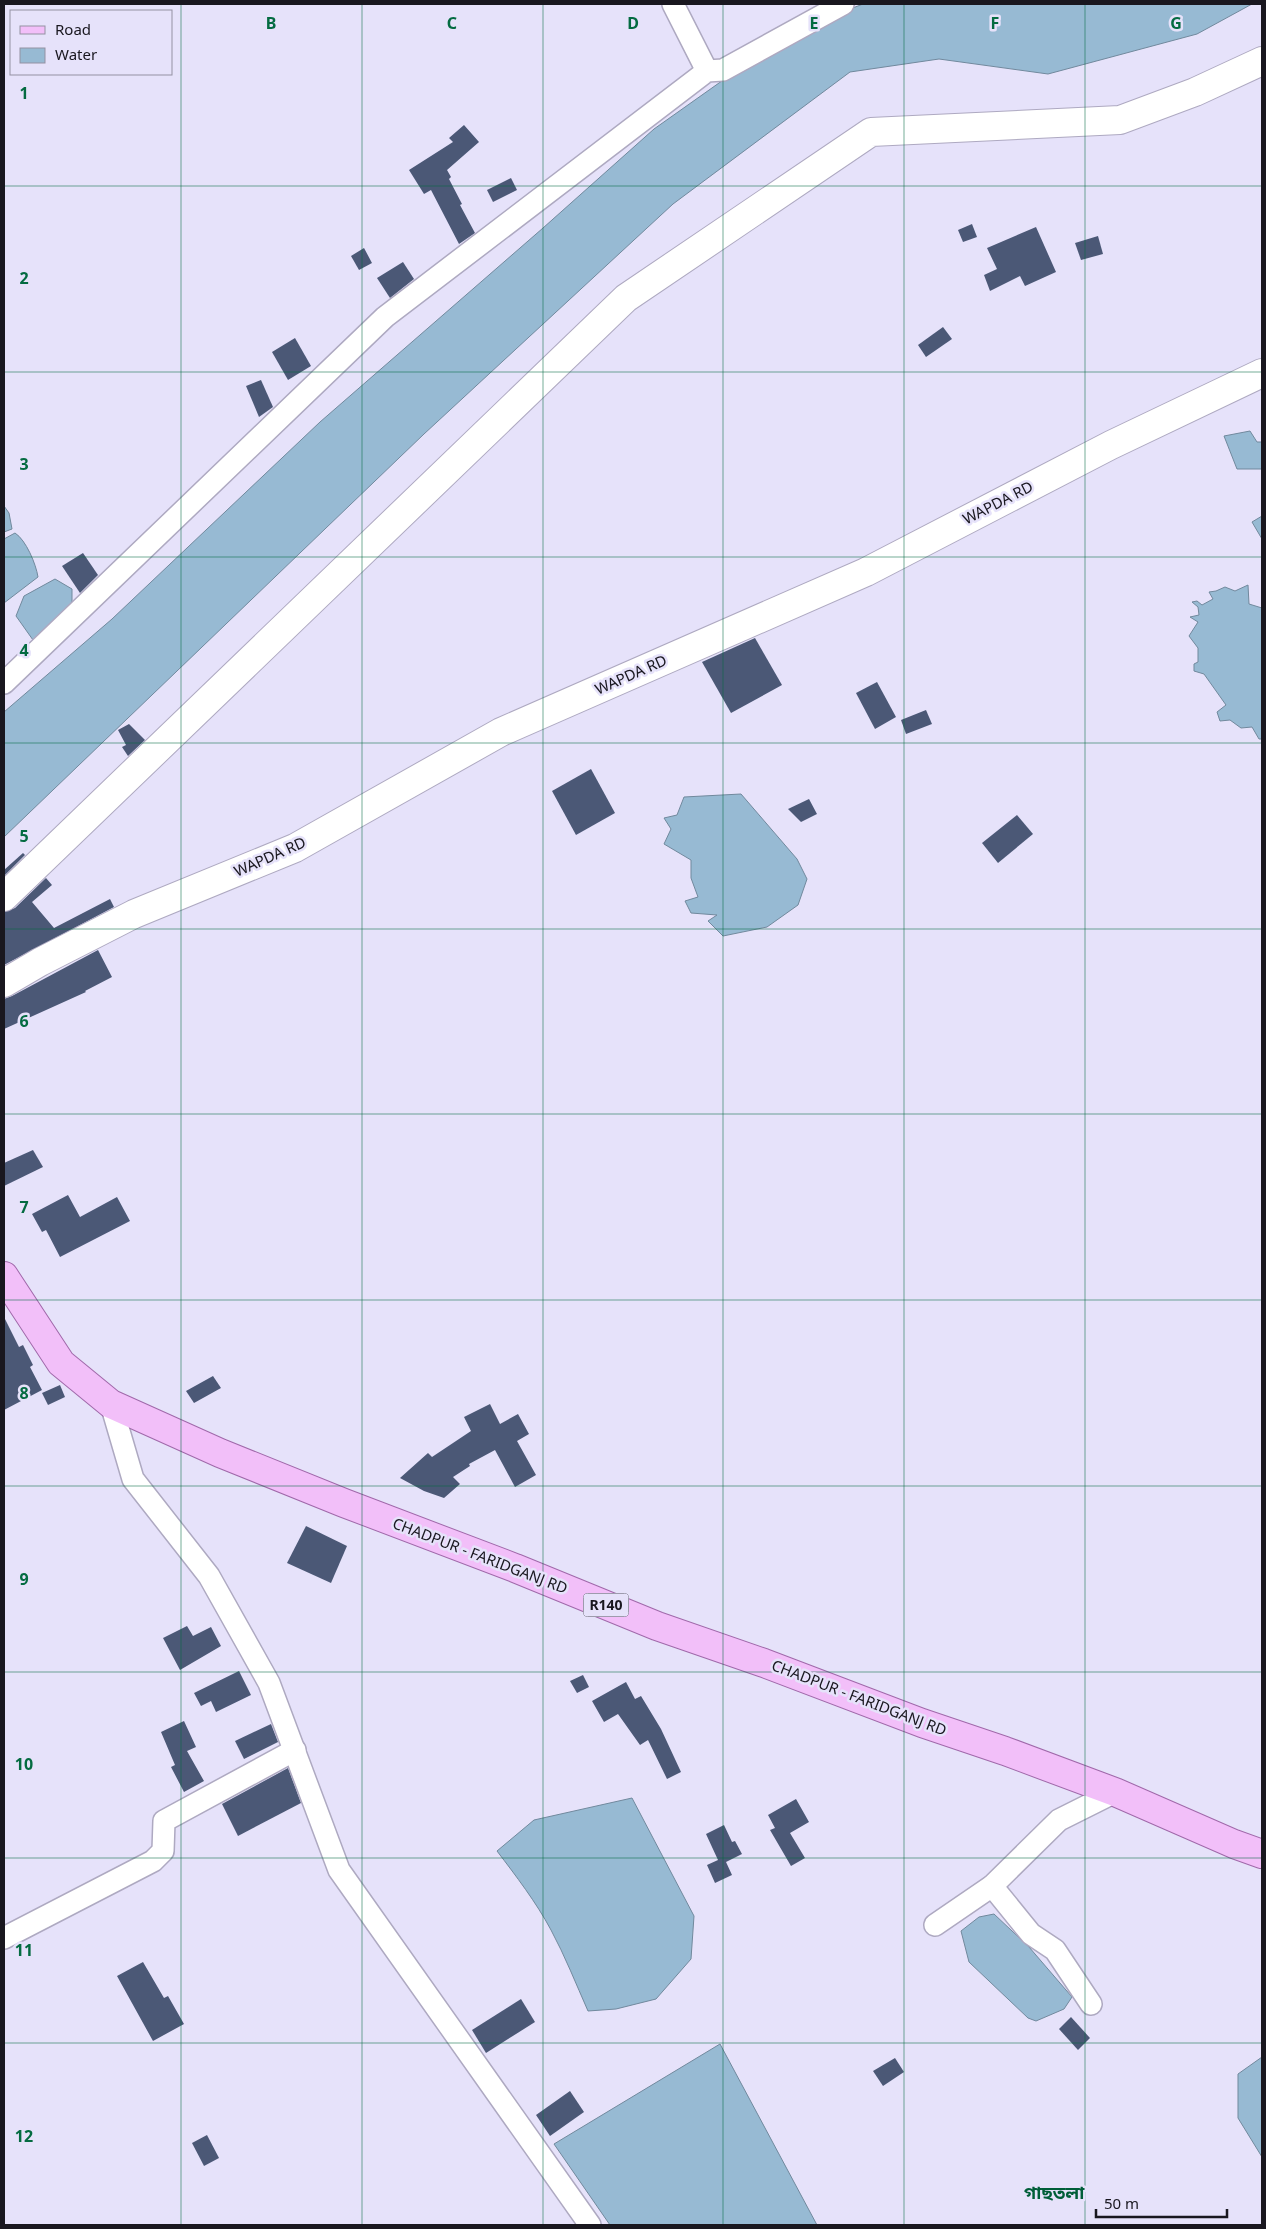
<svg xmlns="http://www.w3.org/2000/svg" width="1266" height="2229" viewBox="0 0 1266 2229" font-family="'Noto Sans','Noto Sans Bengali',sans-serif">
	<rect width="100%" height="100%" fill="#e6e2fa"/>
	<g fill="#97bad3" stroke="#71899d">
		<path d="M 863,4 L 1252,4 L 1197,34 L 1048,74 L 939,59 L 850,72 L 673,204 L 424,434 L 4,837 L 4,712 L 112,619 L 320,422 L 543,228 L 654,129 L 791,32 Z"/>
		<path d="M 1250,431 L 1257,442 L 1262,442 L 1262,469 L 1237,469 L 1224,436 Z"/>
		<path d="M 4,506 L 9,513 L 12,529 L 4,532 Z"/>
		<path d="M 1262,516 L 1262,539 L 1252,522 Z"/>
		<path d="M 15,533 C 26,540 36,564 38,577 L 4,603 L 4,539 Z"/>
		<path d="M 55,579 L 72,589 L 72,603 L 33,640 L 16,616 L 24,596 Z"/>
		<path d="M 1248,585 L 1249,604 L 1262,608 L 1262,739 L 1259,739 L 1252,727 L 1241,728 L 1230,720 L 1220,721 L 1217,712 L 1226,705 L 1204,674 L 1194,671 L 1194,664 L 1198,662 L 1198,648 L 1189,636 L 1198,622 L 1190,617 L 1199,615 L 1198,607 L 1192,602 L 1197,601 L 1202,605 L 1213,599 L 1209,592 L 1216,591 L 1225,587 L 1235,591 Z"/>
		<path d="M 741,794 L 797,859 L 807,879 L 798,905 L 767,927 L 723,936 L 708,921 L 717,915 L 691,913 L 685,901 L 698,897 L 691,878 L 691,860 L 664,844 L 671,829 L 664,818 L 677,815 L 684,797 Z"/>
		<path d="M 632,1798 L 694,1916 L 691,1959 L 656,1999 L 616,2009 L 588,2011 C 576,1984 565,1956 551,1930 C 536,1902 516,1876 497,1851 L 534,1820 Z"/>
		<path d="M 994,1914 L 1029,1947 L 1072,1997 L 1064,2009 L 1036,2021 L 1028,2018 L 969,1962 L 961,1931 L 979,1917 Z"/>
		<path d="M 720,2044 L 817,2225 L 610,2225 L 554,2144 Z"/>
		<path d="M 1262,2057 L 1262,2157 L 1238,2118 L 1238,2074 Z"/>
	</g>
	<g fill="#4b5876">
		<path d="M 464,125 L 479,142 L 447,170 L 451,177 L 449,179 L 462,204 L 460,205 L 475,233 L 459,244 L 431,190 L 424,194 L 409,170 L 453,142 L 449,138 Z"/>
		<path d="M 511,178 L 517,190 L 493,202 L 487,190 Z"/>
		<path d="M 972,224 L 977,237 L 963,242 L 958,230 Z"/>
		<path d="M 1036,227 L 1056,272 L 1025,286 L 1020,276 L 990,291 L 984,275 L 997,269 L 987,248 Z"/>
		<path d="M 1098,236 L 1103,254 L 1081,260 L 1075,243 Z"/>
		<path d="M 364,248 L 372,263 L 359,270 L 351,256 Z"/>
		<path d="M 403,262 L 414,279 L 390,298 L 377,278 Z"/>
		<path d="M 943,327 L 952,339 L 926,357 L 918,345 Z"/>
		<path d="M 295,338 L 311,366 L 288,380 L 272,352 Z"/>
		<path d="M 261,380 L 273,407 L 259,417 L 246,386 Z"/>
		<path d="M 83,553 L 98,575 L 80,593 L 62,566 Z"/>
		<path d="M 755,638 L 782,685 L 731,713 L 702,662 Z"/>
		<path d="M 877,682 L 896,717 L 875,729 L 856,693 Z"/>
		<path d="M 926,710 L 932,724 L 906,734 L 901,720 Z"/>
		<path d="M 129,724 L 145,740 L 128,756 L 122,747 L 126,745 L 118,730 Z"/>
		<path d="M 591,769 L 615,813 L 576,835 L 552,791 Z"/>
		<path d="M 809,799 L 817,814 L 801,822 L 788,809 Z"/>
		<path d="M 1017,815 L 1033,834 L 998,863 L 982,843 Z"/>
		<path d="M 23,853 L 25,855 L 4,876 L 4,870 Z"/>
		<path d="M 46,878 L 52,885 L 32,902 L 54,928 L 110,899 L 114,907 L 4,965 L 4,912 L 15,908 Z"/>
		<path d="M 98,950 L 112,977 L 85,991 L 86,992 L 4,1029 L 4,999 L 12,996 Z"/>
		<path d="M 33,1150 L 43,1167 L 4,1186 L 4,1163 Z"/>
		<path d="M 68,1195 L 80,1217 L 117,1197 L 130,1221 L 60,1257 L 46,1230 L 42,1232 L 32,1214 Z"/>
		<path d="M 4,1317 L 19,1347 L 23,1345 L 33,1365 L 30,1367 L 42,1390 L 4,1410 Z"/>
		<path d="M 213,1376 L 221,1388 L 194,1403 L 186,1391 Z"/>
		<path d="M 60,1385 L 65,1397 L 48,1405 L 42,1393 Z"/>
		<path d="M 490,1404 L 500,1424 L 518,1414 L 529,1434 L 517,1441 L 536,1475 L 515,1487 L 495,1450 L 469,1464 L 470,1466 L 453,1477 L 460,1484 L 444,1498 L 424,1491 L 400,1478 L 428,1453 L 432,1457 L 471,1431 L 464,1417 Z"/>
		<path d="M 306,1526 L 347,1546 L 331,1583 L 287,1563 Z"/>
		<path d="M 187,1626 L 193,1636 L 211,1627 L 221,1646 L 180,1670 L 163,1638 Z"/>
		<path d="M 239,1671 L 251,1695 L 216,1712 L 211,1701 L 201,1706 L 194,1693 Z"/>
		<path d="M 583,1675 L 589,1687 L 577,1693 L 570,1681 Z"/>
		<path d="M 626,1682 L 635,1699 L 641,1696 L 661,1729 L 681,1772 L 667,1779 L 648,1740 L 640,1745 L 618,1714 L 604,1722 L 592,1701 Z"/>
		<path d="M 184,1721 L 196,1747 L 187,1751 L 204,1781 L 184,1792 L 171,1767 L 175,1765 L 161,1732 Z"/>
		<path d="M 271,1724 L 278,1742 L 244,1759 L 235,1741 Z"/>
		<path d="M 288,1768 L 301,1803 L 238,1836 L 222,1804 Z"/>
		<path d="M 796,1799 L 809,1822 L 790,1833 L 805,1858 L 791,1866 L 770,1830 L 775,1828 L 768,1815 Z"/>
		<path d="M 724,1825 L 732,1842 L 735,1841 L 742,1854 L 726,1862 L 732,1875 L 715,1883 L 707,1865 L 718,1860 L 706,1834 Z"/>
		<path d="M 143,1962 L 164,1998 L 168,1996 L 184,2024 L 153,2041 L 117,1976 Z"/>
		<path d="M 521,1999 L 535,2022 L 486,2053 L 472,2030 Z"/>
		<path d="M 1071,2017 L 1090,2038 L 1078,2050 L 1059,2029 Z"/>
		<path d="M 895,2058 L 904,2072 L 883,2086 L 873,2071 Z"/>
		<path d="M 570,2091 L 584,2112 L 550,2136 L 536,2115 Z"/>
		<path d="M 207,2135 L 219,2158 L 204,2166 L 192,2143 Z"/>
	</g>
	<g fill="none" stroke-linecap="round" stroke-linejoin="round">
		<defs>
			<g id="minor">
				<path d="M 673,4 L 707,71"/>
				<path d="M 4,683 L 385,317 L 707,71 L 723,70 L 843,4"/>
				<path d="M 111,1404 L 133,1479 L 209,1576 L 269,1683 L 339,1870 L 590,2225"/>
				<path d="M 992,1886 L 1031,1934 L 1055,1950 L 1091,2004"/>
				<path d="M 935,1925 L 992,1886 L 1059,1820 L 1115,1792"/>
				<path d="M 4,1938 L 153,1861 L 163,1851 L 164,1821 L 295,1750"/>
			</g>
			<g id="secondary">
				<path d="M 4,897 L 626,298 L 871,132 L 1120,120 L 1195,92 L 1262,61"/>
				<path d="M 4,983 L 40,962 L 134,914 L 295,848 L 501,732 L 866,572 L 1111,445 L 1262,373"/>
			</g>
			<path id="primary" d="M 4,1276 L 61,1363 L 111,1404 L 220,1453 L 344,1503 L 515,1568 L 657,1626 L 764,1663 L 922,1723 L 1005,1751 L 1115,1792 L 1234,1844 L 1262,1854"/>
		</defs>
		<use href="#minor" stroke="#aea9c1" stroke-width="24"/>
		<use href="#secondary" stroke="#aea9c1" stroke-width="30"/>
		<use href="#primary" stroke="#a069aa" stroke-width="30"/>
		<use href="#minor" stroke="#fff" stroke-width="21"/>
		<use href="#secondary" stroke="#fff" stroke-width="28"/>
		<use href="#primary" stroke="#f2bff9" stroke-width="28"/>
	</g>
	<path fill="none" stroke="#046b41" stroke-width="1" stroke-opacity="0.55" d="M 181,4 L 181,2225M 362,4 L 362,2225M 543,4 L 543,2225M 723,4 L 723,2225M 904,4 L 904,2225M 1085,4 L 1085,2225M 4,186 L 1262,186M 4,372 L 1262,372M 4,557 L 1262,557M 4,743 L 1262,743M 4,929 L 1262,929M 4,1114 L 1262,1114M 4,1300 L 1262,1300M 4,1486 L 1262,1486M 4,1672 L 1262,1672M 4,1858 L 1262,1858M 4,2043 L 1262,2043"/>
	<g text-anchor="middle" stroke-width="5" stroke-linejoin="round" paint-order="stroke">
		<rect fill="#e6e2fa" stroke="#565461" stroke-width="1" x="583.5" y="1593.5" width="45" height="23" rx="4"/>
		<g font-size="14" font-weight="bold" fill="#19171f">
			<text x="606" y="1610">R140</text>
		</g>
		<g font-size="15" fill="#19171f" stroke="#e6e2fa">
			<text transform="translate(998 503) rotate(-27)" y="5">WAPDA RD</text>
			<text transform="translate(631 675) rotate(-24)" y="5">WAPDA RD</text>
			<text transform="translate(270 857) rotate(-24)" y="5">WAPDA RD</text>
			<text transform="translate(480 1556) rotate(21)" y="5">CHADPUR - FARIDGANJ RD</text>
			<text transform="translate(859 1698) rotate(21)" y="5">CHADPUR - FARIDGANJ RD</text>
		</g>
		<g font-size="18" font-weight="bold" fill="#005e38" stroke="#e6e2fa">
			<text x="1054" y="2199">গাছতলা</text>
		</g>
	</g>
	<g font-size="16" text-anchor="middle" font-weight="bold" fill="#046b41" stroke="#e6e2fa" stroke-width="5" stroke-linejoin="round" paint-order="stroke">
		<text x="271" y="29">B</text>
		<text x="452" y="29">C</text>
		<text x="633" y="29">D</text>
		<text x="814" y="29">E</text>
		<text x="995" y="29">F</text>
		<text x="1176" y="29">G</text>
		<text x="24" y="99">1</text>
		<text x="24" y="284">2</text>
		<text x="24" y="470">3</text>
		<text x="24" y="656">4</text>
		<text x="24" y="842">5</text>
		<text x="24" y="1027">6</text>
		<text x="24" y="1213">7</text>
		<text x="24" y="1399">8</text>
		<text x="24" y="1585">9</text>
		<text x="24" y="1770">10</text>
		<text x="24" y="1956">11</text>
		<text x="24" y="2142">12</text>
	</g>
	<rect width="1266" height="2229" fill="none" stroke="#19171f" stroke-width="10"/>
	<rect x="10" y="10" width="162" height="65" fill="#e6e2fa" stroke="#9491a2"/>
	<rect x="20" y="26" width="25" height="8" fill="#f2bff9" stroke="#9491a2"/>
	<text x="55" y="35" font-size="15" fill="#19171f">Road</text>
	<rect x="20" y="48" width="25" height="15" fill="#97bad3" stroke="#9491a2"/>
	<text x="55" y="60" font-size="15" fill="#19171f">Water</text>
	<path d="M1096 2209v8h131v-8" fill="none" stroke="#19171f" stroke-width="2.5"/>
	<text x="1104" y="2209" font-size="15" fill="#19171f" stroke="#e6e2fa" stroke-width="4" paint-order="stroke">50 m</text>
</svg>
